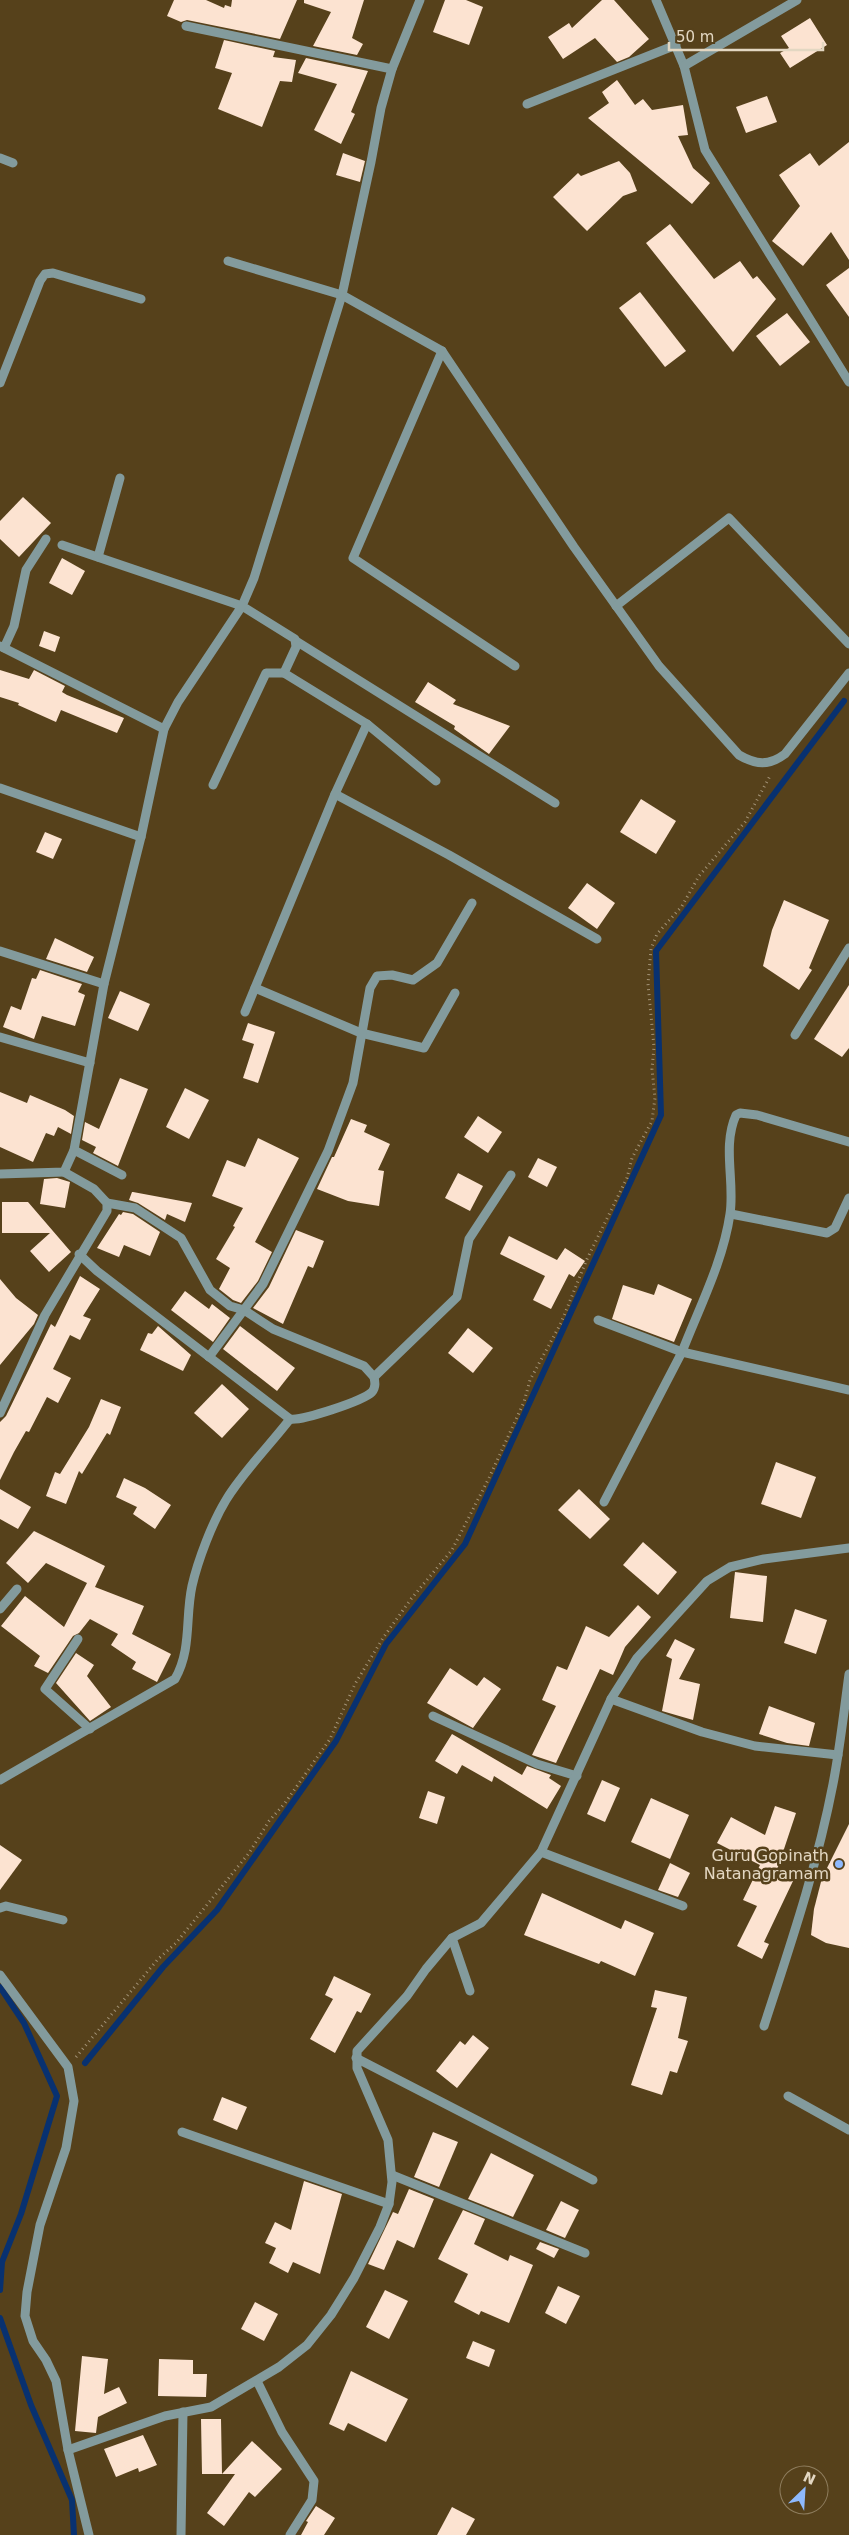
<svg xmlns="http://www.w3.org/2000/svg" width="849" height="2535" viewBox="0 0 849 2535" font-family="'DejaVu Sans',sans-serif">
	<rect width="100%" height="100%" fill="#56411b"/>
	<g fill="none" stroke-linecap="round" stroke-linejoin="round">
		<g stroke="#083170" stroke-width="6">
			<path d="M 0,1987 L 24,2023 L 57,2096 L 21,2214 L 2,2262 L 0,2290"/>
			<path d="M 85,2063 L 163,1967 L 217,1910 L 336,1741 L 386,1644 L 465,1544 L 661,1115 L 656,951 L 844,701"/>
			<path d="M 0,2318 L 31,2405 L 72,2500 L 74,2535"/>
		</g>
	</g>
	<g fill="#fce3d1">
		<path d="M 174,0 L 206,0 L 224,8 L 225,5 L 231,7 L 232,0 L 297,0 L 280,39 L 187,20 L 181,22 L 167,16 Z"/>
		<path d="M 304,0 L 364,0 L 352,38 L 363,44 L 357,55 L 313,46 L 331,12 L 304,3 Z"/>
		<path d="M 445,0 L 466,0 L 483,7 L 469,45 L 433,32 Z"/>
		<path d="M 602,0 L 614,0 L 649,39 L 629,57 L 617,62 L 595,38 L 563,59 L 548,37 L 569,23 L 572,28 Z"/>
		<path d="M 810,18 L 827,45 L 790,68 L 780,53 L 789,48 L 781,36 Z"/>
		<path d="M 224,40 L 275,51 L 273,57 L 296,60 L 292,82 L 280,81 L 262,127 L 218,109 L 232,73 L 215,68 Z"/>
		<path d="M 306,58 L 368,71 L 351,112 L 355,114 L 341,144 L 314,130 L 337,84 L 298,73 Z"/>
		<path d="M 617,80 L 635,105 L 643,99 L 652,110 L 683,105 L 688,135 L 678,136 L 693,168 L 710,183 L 692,204 L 588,118 L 609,103 L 602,92 Z"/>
		<path d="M 767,96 L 777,122 L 746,133 L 736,107 Z"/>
		<path d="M 849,142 L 849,260 L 831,232 L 803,266 L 772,241 L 800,206 L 779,175 L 810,153 L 819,166 Z"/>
		<path d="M 343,153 L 365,161 L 360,182 L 336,175 Z"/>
		<path d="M 619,161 L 630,173 L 637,191 L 623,196 L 587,231 L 553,197 L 578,173 L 581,176 Z"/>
		<path d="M 670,224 L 714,279 L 740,261 L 753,279 L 757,276 L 776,299 L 733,352 L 646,243 Z"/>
		<path d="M 849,268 L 849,317 L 826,285 Z"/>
		<path d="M 640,292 L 686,351 L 665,367 L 619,308 Z"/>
		<path d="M 787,313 L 810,342 L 780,366 L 756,336 Z"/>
		<path d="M 23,497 L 51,523 L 19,557 L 0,539 L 0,521 Z"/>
		<path d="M 62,558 L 85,571 L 72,595 L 49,583 Z"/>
		<path d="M 44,631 L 60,637 L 55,652 L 39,646 Z"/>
		<path d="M 0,670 L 29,679 L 34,670 L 65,686 L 62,692 L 67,695 L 124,718 L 117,733 L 61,710 L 56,722 L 18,705 L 19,703 L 0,697 Z"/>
		<path d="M 428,682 L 456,700 L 453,704 L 510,726 L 489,754 L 454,729 L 455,726 L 415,702 Z"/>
		<path d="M 641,799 L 676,821 L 656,854 L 620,832 Z"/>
		<path d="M 45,832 L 62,839 L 53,859 L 36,852 Z"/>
		<path d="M 587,883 L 615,903 L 597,929 L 568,908 Z"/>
		<path d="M 784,900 L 829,920 L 809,968 L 812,970 L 799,990 L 763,966 L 772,930 Z"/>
		<path d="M 55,938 L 94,957 L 87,972 L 46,959 Z"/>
		<path d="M 40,970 L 82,984 L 78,992 L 85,995 L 75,1026 L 42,1016 L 34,1039 L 3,1027 L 11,1006 L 21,1010 L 32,978 L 36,979 Z"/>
		<path d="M 849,985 L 849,1048 L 842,1057 L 814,1039 Z"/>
		<path d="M 120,991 L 150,1004 L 138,1031 L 108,1018 Z"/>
		<path d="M 248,1023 L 275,1032 L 258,1083 L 243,1078 L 254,1044 L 242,1040 Z"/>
		<path d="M 120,1078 L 148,1089 L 118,1166 L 93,1153 L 96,1147 L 82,1140 L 85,1122 L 99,1129 Z"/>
		<path d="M 185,1088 L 209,1100 L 189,1139 L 166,1127 Z"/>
		<path d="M 0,1092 L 27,1103 L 30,1095 L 65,1110 L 74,1116 L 71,1134 L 58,1127 L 54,1136 L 46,1133 L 33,1162 L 0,1147 Z"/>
		<path d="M 478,1116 L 502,1132 L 488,1153 L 464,1137 Z"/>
		<path d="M 351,1119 L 367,1125 L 364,1132 L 390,1144 L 378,1170 L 384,1171 L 379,1206 L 348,1201 L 317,1189 L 332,1157 L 334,1157 Z"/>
		<path d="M 258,1138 L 299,1158 L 255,1242 L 272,1252 L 258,1281 L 241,1303 L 233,1300 L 219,1289 L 230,1268 L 216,1259 L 235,1227 L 233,1226 L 243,1208 L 212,1196 L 227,1160 L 245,1167 Z"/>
		<path d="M 538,1158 L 557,1167 L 547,1187 L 528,1177 Z"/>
		<path d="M 458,1173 L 483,1186 L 470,1211 L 445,1198 Z"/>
		<path d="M 57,1178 L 70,1182 L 65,1208 L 40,1204 L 44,1179 Z"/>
		<path d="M 132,1192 L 133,1192 L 192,1203 L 185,1222 L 167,1214 L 165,1220 L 138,1203 L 129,1200 Z"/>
		<path d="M 2,1202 L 28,1202 L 71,1252 L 49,1272 L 30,1251 L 50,1233 L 2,1233 Z"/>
		<path d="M 123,1212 L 133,1214 L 160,1232 L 150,1256 L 124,1245 L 119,1257 L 97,1248 L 119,1214 L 121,1215 Z"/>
		<path d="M 296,1230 L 324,1241 L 313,1268 L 308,1266 L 283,1324 L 253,1308 L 269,1287 Z"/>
		<path d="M 509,1236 L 557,1260 L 565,1248 L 585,1261 L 574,1277 L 569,1274 L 551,1309 L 533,1300 L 545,1276 L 500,1254 Z"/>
		<path d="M 80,1276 L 100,1289 L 83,1316 L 91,1319 L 80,1340 L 70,1335 L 53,1369 L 71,1378 L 58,1403 L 47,1397 L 29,1432 L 26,1431 L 14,1452 L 0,1480 L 0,1422 L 6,1416 L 51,1324 L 55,1327 Z"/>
		<path d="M 0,1279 L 16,1298 L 38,1315 L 34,1324 L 0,1365 Z"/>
		<path d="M 658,1284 L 692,1299 L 674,1342 L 612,1319 L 623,1285 L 654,1295 Z"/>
		<path d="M 185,1291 L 209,1309 L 212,1304 L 230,1318 L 213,1342 L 171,1310 Z"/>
		<path d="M 158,1326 L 191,1355 L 183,1371 L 140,1350 L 148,1333 L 152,1334 Z"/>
		<path d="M 240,1326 L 295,1368 L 277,1391 L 223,1349 Z"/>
		<path d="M 468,1328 L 493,1348 L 473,1373 L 448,1353 Z"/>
		<path d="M 222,1384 L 249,1409 L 222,1438 L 194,1413 Z"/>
		<path d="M 101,1399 L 121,1407 L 110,1435 L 107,1433 L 82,1474 L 79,1471 L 66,1504 L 46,1496 L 55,1472 L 60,1474 L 89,1427 Z"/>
		<path d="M 776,1462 L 816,1477 L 801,1518 L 761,1504 Z"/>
		<path d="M 124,1478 L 145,1488 L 171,1505 L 155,1529 L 133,1514 L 137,1507 L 116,1497 Z"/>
		<path d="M 0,1489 L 31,1507 L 18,1529 L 0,1519 Z"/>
		<path d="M 579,1489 L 610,1519 L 590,1539 L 558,1510 Z"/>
		<path d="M 34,1531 L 105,1566 L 95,1587 L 144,1606 L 132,1634 L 171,1654 L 157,1682 L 132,1669 L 136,1662 L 111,1645 L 118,1634 L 90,1619 L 79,1633 L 73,1636 L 48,1673 L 34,1666 L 40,1656 L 1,1626 L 25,1596 L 64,1627 L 87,1583 L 46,1563 L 28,1583 L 6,1563 Z"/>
		<path d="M 643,1542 L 677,1572 L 658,1595 L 623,1565 Z"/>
		<path d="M 735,1572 L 767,1576 L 763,1622 L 730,1618 Z"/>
		<path d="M 638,1605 L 651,1617 L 625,1647 L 613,1675 L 600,1669 L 556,1763 L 532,1755 L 556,1706 L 542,1700 L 557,1666 L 567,1670 L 586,1626 L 609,1637 Z"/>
		<path d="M 795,1609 L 827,1620 L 816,1654 L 784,1643 Z"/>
		<path d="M 675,1639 L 695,1649 L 679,1679 L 700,1684 L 693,1720 L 662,1711 L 672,1659 L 666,1656 Z"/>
		<path d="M 76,1653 L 94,1665 L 87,1676 L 111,1707 L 90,1721 L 56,1683 Z"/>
		<path d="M 450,1668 L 477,1686 L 484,1677 L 501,1689 L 473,1728 L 427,1703 Z"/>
		<path d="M 769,1706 L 815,1723 L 809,1746 L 787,1743 L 759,1734 Z"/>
		<path d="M 452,1734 L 522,1775 L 527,1766 L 551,1775 L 549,1778 L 561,1786 L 547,1809 L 494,1776 L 492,1782 L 462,1765 L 457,1774 L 435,1761 Z"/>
		<path d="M 602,1780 L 620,1788 L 605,1822 L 587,1814 Z"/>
		<path d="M 428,1791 L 445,1797 L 437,1824 L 419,1818 Z"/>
		<path d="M 651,1798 L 689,1815 L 670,1859 L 631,1842 Z"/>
		<path d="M 775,1806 L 796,1813 L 776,1873 L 793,1881 L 764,1942 L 769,1944 L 762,1959 L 737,1946 L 757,1906 L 743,1900 L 760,1865 L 717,1843 L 731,1817 L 765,1835 Z"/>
		<path d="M 849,1824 L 849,1948 L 826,1943 L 811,1935 L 814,1909 L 822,1878 Z"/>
		<path d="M 0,1845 L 22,1860 L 0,1890 Z"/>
		<path d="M 670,1863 L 690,1873 L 678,1897 L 658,1890 Z"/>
		<path d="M 542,1893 L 621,1929 L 625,1920 L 654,1933 L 635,1976 L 601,1961 L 599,1964 L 524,1935 Z"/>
		<path d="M 334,1976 L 371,1994 L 361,2013 L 357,2011 L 335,2053 L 310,2039 L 333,1999 L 325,1995 Z"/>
		<path d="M 655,1990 L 687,1997 L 678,2038 L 688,2041 L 677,2073 L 670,2071 L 662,2095 L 631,2085 L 657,2008 L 651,2007 Z"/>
		<path d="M 473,2035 L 489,2048 L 457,2088 L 436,2071 L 460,2041 L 465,2045 Z"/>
		<path d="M 222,2097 L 247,2107 L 237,2130 L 213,2120 Z"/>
		<path d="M 433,2132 L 458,2142 L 439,2187 L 414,2177 Z"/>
		<path d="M 491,2153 L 534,2175 L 513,2217 L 468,2199 Z"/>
		<path d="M 304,2181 L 342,2194 L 320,2274 L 293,2262 L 288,2273 L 269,2263 L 276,2248 L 265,2243 L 275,2222 L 291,2230 Z"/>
		<path d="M 409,2189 L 434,2199 L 414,2248 L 397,2240 L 384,2270 L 368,2264 L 393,2212 L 398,2214 Z"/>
		<path d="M 561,2201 L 579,2210 L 565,2238 L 546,2230 Z"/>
		<path d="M 463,2210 L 485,2219 L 474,2244 L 508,2261 L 510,2255 L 533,2265 L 509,2323 L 481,2311 L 479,2315 L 454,2302 L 468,2274 L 438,2259 Z"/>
		<path d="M 540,2242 L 559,2249 L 554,2258 L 536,2249 Z"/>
		<path d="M 558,2286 L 580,2296 L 566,2324 L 545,2313 Z"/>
		<path d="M 385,2290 L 408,2301 L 389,2339 L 366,2327 Z"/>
		<path d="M 255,2302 L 278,2314 L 264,2341 L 241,2329 Z"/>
		<path d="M 473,2341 L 495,2350 L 489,2367 L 466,2358 Z"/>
		<path d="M 82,2356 L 108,2359 L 104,2394 L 119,2387 L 127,2403 L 98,2417 L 96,2433 L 75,2431 Z"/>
		<path d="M 159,2359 L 193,2360 L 193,2374 L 207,2374 L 206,2397 L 158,2396 Z"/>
		<path d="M 351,2371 L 408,2399 L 386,2442 L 348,2423 L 344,2431 L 329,2424 Z"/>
		<path d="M 201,2419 L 221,2419 L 222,2474 L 252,2441 L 282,2469 L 255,2497 L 249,2492 L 224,2526 L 207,2513 L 235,2474 L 202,2474 Z"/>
		<path d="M 143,2435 L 157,2465 L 139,2472 L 138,2468 L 116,2477 L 104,2449 Z"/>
		<path d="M 316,2506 L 335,2518 L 324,2535 L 301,2535 L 308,2522 L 306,2521 Z"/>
		<path d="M 452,2507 L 475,2519 L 466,2535 L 437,2535 Z"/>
	</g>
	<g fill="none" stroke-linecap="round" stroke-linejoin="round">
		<path stroke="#a39377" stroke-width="3" stroke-dasharray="1 4" stroke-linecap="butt" d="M 76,2057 L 158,1959 L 176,1943 L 249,1853 L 269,1821 L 285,1803 L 330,1739 L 355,1684 L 383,1638 L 411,1599 L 452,1550 L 489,1478 L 524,1402 L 530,1380 L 561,1323 L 587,1259 L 627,1178 L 632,1158 L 652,1121 L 655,1098 L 652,1069 L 654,1047 L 648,984 L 651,949 L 657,934 L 682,906 L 699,876 L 745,822 L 770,776"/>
		<g stroke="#839b9d" stroke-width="9">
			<path d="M 656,0 L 684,66 L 705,150 L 849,382"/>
			<path d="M 186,26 L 392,69"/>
			<path d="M 684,66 L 797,0"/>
			<path d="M 527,104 L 676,45"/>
			<path d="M 0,158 L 13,163"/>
			<path d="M 228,261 L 342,295 L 442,351 L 574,547 L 659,666 L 739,755 C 756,765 769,766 785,754 L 849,673"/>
			<path d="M 442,351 L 353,558 L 515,666"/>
			<path d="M 0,383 L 40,281 L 45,274 L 53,273 L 141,299"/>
			<path d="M 98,557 L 120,478"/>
			<path d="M 616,606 L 729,518 L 849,644"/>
			<path d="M 296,641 L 555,803"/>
			<path d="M 0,646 L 164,729"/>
			<path d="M 4,648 L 14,626 L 26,570 L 46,539"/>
			<path d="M 367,724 L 436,781"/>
			<path d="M 213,785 L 266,673 L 284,673"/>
			<path d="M 0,788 L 141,837"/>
			<path d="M 335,794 L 449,855 L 597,939"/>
			<path d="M 0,951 L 104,984"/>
			<path d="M 255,988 L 361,1033 L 424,1048 L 455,993"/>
			<path d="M 245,1012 L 335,794 L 367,724 L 284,673 L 296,647 L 295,639 L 242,606 L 254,578 L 342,295 L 371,162 L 381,108 L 392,69 L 420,0"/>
			<path d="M 795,1035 L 849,948"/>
			<path d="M 0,1037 L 90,1063"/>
			<path d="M 849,1142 L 757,1115 L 740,1113 L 736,1115 C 722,1146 735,1182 730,1214 C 723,1262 699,1308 682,1352 L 849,1390"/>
			<path d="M 74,1150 L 122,1175"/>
			<path d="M 0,1174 L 64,1172 L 74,1150 L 104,984 L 141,837 L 164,729 L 178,702 L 242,606 L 62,545"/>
			<path d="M 731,1214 L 827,1233 L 835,1228 L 849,1198"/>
			<path d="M 79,1254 L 97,1271 L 290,1419 C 302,1421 363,1401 372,1392 C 376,1387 375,1382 374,1377 L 364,1366 L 273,1329 L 244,1310 L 230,1306 L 210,1290 L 181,1238 L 135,1208 L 107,1203"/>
			<path d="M 598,1320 L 682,1352 L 604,1502"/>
			<path d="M 209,1357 L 263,1284 L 328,1151 L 353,1083 L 370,988 L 377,976 L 392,975 L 413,980 L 437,963 L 472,903"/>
			<path d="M 374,1377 L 457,1297 L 469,1239 L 511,1175"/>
			<path d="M 0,1413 L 45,1315 L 107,1211 L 107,1203 L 94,1189 L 64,1172"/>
			<path d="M 0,1609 L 17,1589"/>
			<path d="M 78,1639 L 45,1689 L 90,1729"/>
			<path d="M 611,1699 L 702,1732 L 755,1746 L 838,1755"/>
			<path d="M 433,1716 L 537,1764 L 577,1776"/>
			<path d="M 0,1780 L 175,1679 C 192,1649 185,1618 192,1586 C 198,1560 212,1523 226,1500 C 243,1472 270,1445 290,1419"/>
			<path d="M 541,1852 L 683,1906"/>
			<path d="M 0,1908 L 6,1906 L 63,1920"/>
			<path d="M 452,1938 L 470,1991"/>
			<path d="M 0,1975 L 68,2067 L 74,2101 L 66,2148 L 40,2225 L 27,2292 L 25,2316 L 33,2341 L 46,2360 L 56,2381 L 68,2450 L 89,2535"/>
			<path d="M 764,2026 C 790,1946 817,1867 833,1784 C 840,1748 844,1711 849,1674"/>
			<path d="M 356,2058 L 593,2180"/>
			<path d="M 788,2096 L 849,2130"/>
			<path d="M 182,2132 L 389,2204"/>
			<path d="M 392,2175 L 585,2253"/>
			<path d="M 257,2381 L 282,2432 L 314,2481 L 312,2500 L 290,2535"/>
			<path d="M 68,2450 L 165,2416 L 211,2407 L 279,2367 L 307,2345 L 331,2315 L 354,2278 L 380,2227 L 389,2204 L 392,2182 L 388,2140 L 357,2068 L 357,2051 L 407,1996 L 426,1969 L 452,1938 L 481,1923 L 541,1852 L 611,1699 L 637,1658 L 707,1581 L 730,1567 L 764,1559 L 849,1548"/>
			<path d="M 181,2535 L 183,2412"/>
		</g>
	</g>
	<circle fill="#8eb9fd" stroke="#56411b" stroke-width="2" cx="839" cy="1864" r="5"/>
	<g text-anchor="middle" stroke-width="5" stroke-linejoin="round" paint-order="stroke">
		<g font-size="16" fill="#e3d7c2" stroke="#56411b" text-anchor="end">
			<text x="829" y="1861">Guru Gopinath<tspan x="829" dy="18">Natanagramam</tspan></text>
		</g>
	</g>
	<g transform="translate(804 2490) rotate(25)"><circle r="24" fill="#56411b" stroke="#8e7d5e"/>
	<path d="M0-4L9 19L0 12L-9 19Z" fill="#8eb9fd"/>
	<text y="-8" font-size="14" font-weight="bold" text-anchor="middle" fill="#e3d7c2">N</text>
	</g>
	<path d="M669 42v8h154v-8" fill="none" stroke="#e3d7c2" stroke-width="2.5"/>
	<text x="676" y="42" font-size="15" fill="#e3d7c2" stroke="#56411b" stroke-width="4" paint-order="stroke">50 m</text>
</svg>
